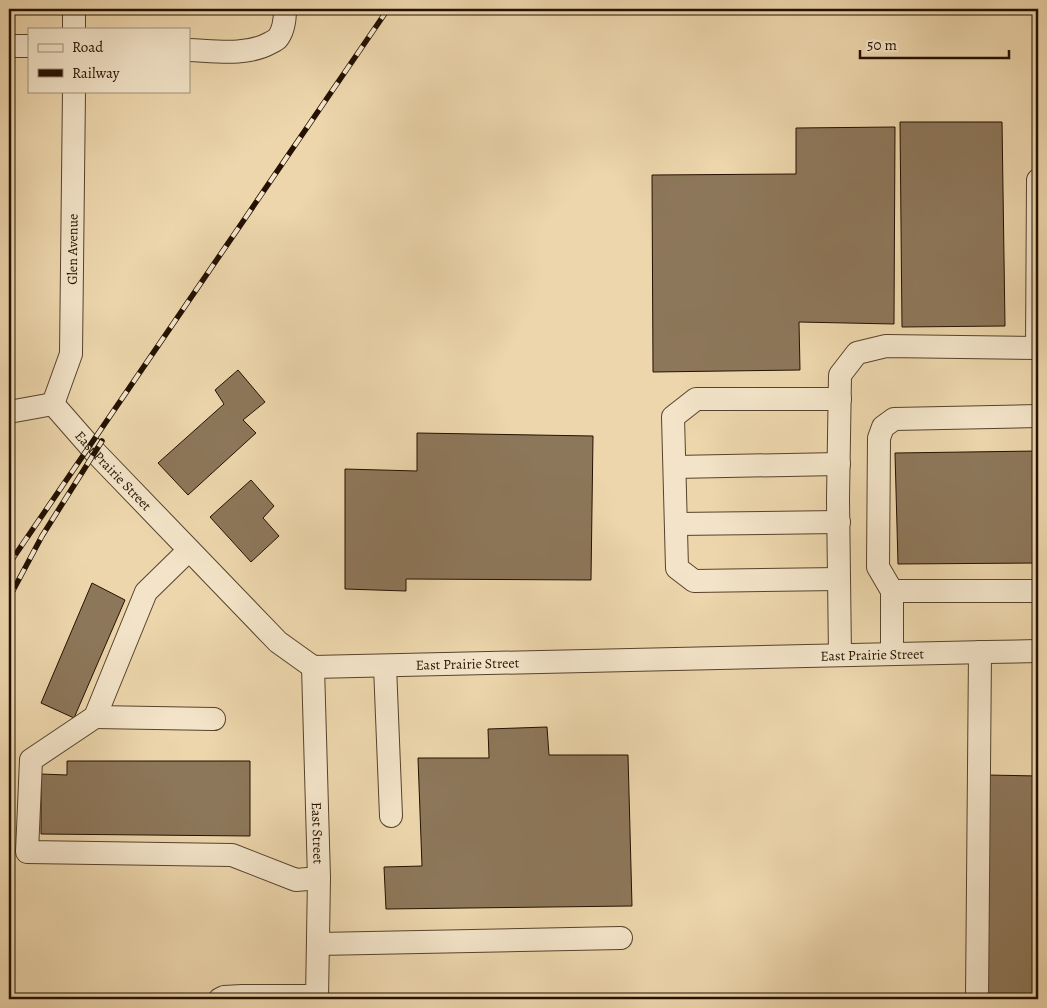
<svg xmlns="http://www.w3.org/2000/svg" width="1047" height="1008" viewBox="0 0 1047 1008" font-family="Alegreya,serif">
	<rect width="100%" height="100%" fill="#edd6ac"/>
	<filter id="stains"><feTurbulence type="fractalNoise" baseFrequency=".004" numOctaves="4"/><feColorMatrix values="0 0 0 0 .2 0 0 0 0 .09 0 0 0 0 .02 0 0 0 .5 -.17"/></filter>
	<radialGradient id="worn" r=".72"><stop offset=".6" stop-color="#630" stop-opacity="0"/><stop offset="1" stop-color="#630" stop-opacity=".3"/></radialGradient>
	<g fill="#8d775a" stroke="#241101">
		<path d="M 900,122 L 1002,122 L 1005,326 L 902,327 Z"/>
		<path d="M 895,127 L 894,324 L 799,322 L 800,370 L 653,372 L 652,175 L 796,174 L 796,128 Z"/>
		<path d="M 238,370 L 265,402 L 243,420 L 256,433 L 188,495 L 158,463 L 224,404 L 215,390 Z"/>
		<path d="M 417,433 L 593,436 L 591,580 L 406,579 L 406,591 L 345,589 L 345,469 L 417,471 Z"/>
		<path d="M 1038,451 L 1038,563 L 898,564 L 895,453 Z"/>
		<path d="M 251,480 L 274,506 L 263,518 L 279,536 L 251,562 L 210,517 Z"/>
		<path d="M 92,583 L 125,600 L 74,718 L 41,703 Z"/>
		<path d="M 547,727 L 549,755 L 628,755 L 632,906 L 386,909 L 384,867 L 422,866 L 418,758 L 489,758 L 488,729 Z"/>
		<path d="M 67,761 L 250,761 L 250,836 L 41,834 L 41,774 L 67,775 Z"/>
		<path d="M 987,775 L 1038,776 L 1038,998 L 997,998 L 997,999 L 985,999 Z"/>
	</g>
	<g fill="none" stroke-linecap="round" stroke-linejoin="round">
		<defs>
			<g id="minor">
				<path d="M 74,9 L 74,29"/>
				<path d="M 9,46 L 29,46"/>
				<path d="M 189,50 C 215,51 247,56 270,43 C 272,42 276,40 277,39 C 284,31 285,18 285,9"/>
				<path d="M 1037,348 L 1038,180"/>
				<path id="s1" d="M 53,404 L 95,452 L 278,642 L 313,667 L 987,652 L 1038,651"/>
				<path id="s2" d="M 53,404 L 71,354 L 74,91"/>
				<path d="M 9,412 L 53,404"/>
				<path d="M 675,467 L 839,464"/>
				<path d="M 676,524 L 839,522"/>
				<path d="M 189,550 L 146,592 L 95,717 L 31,760 L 27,852 L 232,855 L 296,880 L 319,878"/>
				<path d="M 839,579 L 694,581 L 677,568 L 673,417 L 696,399 L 840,399"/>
				<path d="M 892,591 L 1038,591"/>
				<path d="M 892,654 L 892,591 L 878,567 L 879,438 L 883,427 L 894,419 L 1038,416"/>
				<path d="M 840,655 L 838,499 L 840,375 L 857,353 L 886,346 L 1038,348"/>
				<path d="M 385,666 L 391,816"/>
				<path id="s3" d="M 313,667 L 319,878 L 317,999"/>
				<path d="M 95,717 L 214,719"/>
				<path d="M 318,944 L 621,938"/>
				<path d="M 220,999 L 224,997 L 242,996 L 317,996"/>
				<path d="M 977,999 L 980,652"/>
			</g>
		</defs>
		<use href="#minor" stroke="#56422c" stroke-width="24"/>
		<use href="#minor" stroke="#f3e4c9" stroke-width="22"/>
		<defs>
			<g id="rail">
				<path d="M 9,564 L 388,9"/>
				<path d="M 9,598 L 42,536 L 102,441"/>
			</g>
		</defs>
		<use href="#rail" stroke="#241101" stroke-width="5.5"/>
		<use href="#rail" stroke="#f3e4c9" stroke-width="4" stroke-dasharray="11" stroke-linecap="butt"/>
	</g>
	<g text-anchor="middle" stroke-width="4" stroke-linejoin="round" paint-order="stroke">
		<g font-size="14" fill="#241101" stroke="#f3e4c9">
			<text dy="5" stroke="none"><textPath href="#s2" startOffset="158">Glen Avenue</textPath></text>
			<text dy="5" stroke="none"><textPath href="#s1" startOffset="90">East Prairie Street</textPath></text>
			<text dy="5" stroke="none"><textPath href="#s1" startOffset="930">East Prairie Street</textPath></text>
			<text dy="5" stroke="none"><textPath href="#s1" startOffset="525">East Prairie Street</textPath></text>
			<text dy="5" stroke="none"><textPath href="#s3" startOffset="166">East Street</textPath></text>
		</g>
	</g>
	<rect width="1047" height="1008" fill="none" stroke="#edd6ac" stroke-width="30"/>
	<rect x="10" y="10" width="1027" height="988" fill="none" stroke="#241101" stroke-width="2.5"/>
	<rect x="15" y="15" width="1017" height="978" fill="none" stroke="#241101"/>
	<rect x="28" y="28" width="162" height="65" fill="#f3e4c9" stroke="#a09079"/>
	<rect x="38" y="44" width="25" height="8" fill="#f3e4c9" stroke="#a09079"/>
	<text x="72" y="52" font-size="15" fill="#241101">Road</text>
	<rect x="38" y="69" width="25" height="8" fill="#241101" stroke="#a09079"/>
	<text x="72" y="78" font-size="15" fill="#241101">Railway</text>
	<path d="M860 50v8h149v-8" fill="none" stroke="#241101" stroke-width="2.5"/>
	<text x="867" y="50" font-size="15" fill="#241101" stroke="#f3e4c9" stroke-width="4" paint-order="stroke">50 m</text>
	<rect width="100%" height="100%" filter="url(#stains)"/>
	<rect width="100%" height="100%" fill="url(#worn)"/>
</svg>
